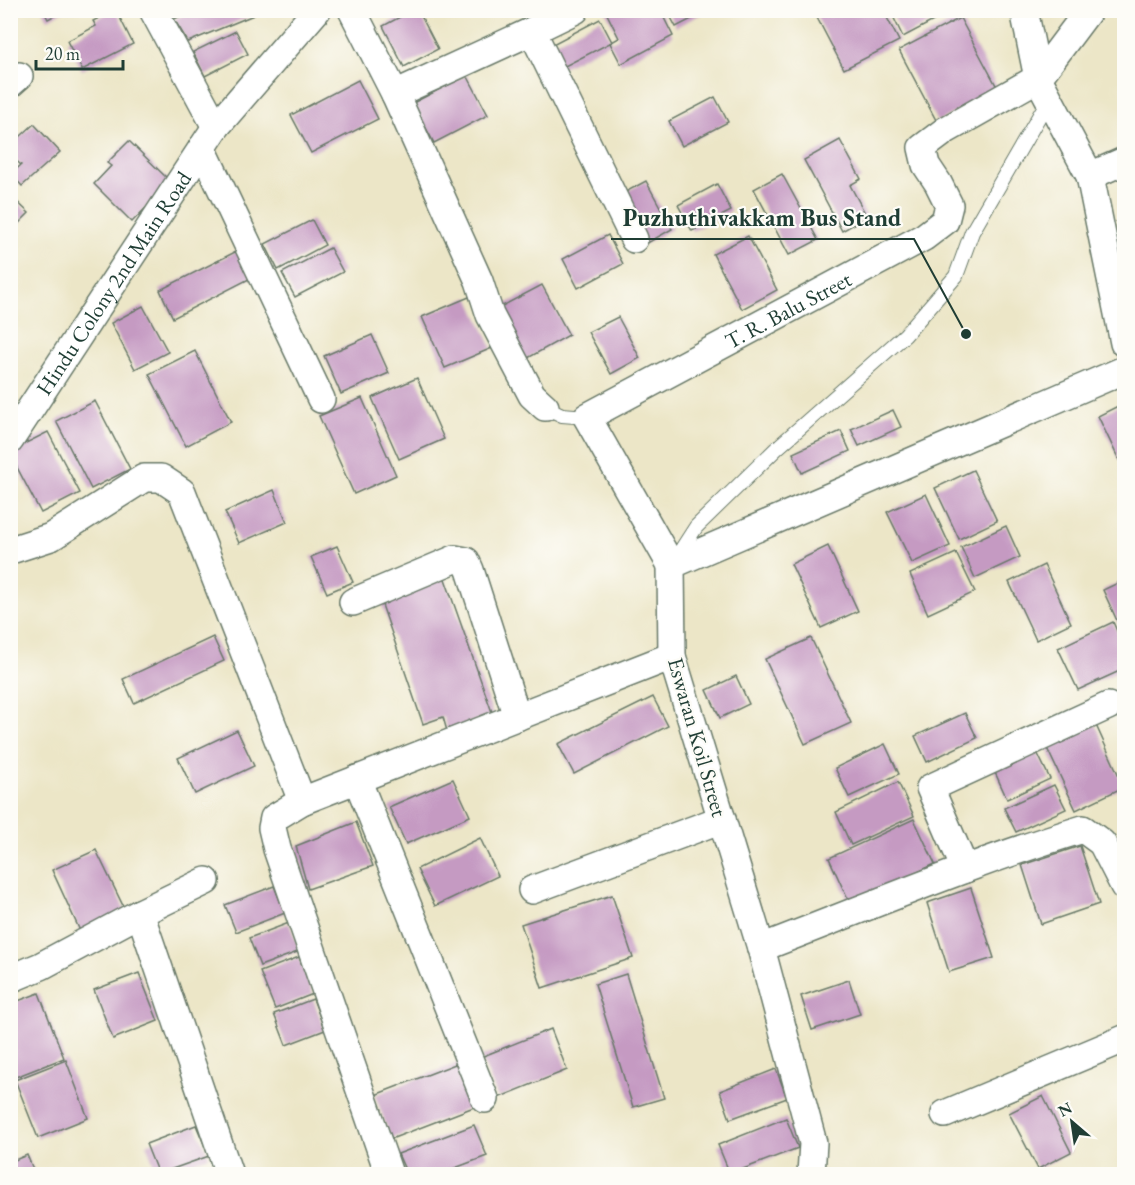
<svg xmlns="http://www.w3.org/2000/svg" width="1135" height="1185" viewBox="0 0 1135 1185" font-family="'EB Garamond',serif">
	<rect width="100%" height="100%" fill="#fdfcf7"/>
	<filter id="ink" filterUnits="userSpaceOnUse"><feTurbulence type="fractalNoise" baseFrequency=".0167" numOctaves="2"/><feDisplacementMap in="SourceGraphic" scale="12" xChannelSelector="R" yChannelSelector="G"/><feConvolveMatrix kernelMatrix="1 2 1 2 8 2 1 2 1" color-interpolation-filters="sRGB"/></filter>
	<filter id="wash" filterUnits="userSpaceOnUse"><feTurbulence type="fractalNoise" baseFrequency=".008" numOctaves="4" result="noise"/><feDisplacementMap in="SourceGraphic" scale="24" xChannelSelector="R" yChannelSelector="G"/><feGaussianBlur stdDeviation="1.35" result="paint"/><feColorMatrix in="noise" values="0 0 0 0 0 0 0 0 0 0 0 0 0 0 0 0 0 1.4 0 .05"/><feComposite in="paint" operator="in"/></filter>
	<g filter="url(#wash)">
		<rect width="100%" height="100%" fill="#ece6c7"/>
		<g id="blocks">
			<g fill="#c59ac2">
				<path d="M 43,10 L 65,10 L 48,19 Z"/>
				<path d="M 114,10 L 116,10 L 133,44 L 82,70 L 67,41 L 96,26 L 93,21 Z"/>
				<path d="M 194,10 L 254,10 L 256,14 L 188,42 L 174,19 Z"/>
				<path d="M 413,10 L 418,10 L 438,49 L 404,67 L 383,26 Z"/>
				<path d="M 605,10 L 660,10 L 673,36 L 621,64 L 610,43 L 619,38 Z"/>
				<path d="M 667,10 L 709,10 L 676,27 Z"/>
				<path d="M 813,10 L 883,10 L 899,41 L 844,69 Z"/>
				<path d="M 890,10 L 954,10 L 903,37 Z"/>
				<path d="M 960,18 L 998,89 L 937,122 L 899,50 Z"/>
				<path d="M 600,19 L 612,42 L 559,69 L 547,47 Z"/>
				<path d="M 236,31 L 248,54 L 205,76 L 193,52 Z"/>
				<path d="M 467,75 L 488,115 L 434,143 L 413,103 Z"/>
				<path d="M 358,80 L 378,119 L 311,153 L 291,115 Z"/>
				<path d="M 715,97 L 728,122 L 682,146 L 669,121 Z"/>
				<path d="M 34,124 L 60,152 L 22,186 L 11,174 L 21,165 L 10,155 L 10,146 Z"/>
				<path d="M 840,140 L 861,179 L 850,185 L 867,217 L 842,231 L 804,160 Z"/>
				<path d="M 129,141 L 171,182 L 132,222 L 94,184 L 111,166 L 107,163 Z"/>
				<path d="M 782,174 L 818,240 L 789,255 L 754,189 Z"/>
				<path d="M 646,181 L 672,229 L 644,245 L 618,196 Z"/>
				<path d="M 717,184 L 731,211 L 692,231 L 678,205 Z"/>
				<path d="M 10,195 L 29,213 L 10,232 Z"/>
				<path d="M 312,220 L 325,245 L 278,270 L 265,244 Z"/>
				<path d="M 608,235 L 623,264 L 578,288 L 563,259 Z"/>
				<path d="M 748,236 L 777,290 L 742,309 L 713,254 Z"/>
				<path d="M 330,248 L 343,272 L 295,297 L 282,273 Z"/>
				<path d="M 239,250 L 253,277 L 173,318 L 160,290 Z"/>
				<path d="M 542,285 L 569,335 L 519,363 L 491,312 Z"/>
				<path d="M 469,297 L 492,348 L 445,368 L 422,317 Z"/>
				<path d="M 143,306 L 168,352 L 135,369 L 111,323 Z"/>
				<path d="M 618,317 L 640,358 L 611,374 L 588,332 Z"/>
				<path d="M 372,335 L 389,373 L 341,394 L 324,356 Z"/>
				<path d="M 195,351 L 231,422 L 186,446 L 149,374 Z"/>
				<path d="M 417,378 L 444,439 L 399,459 L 372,398 Z"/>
				<path d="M 362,398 L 396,475 L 354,494 L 319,416 Z"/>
				<path d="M 95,401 L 130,469 L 91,489 L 56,421 Z"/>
				<path d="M 1124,403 L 1124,458 L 1119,460 L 1098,416 Z"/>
				<path d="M 893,410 L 901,427 L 859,446 L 851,429 Z"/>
				<path d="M 841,431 L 850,451 L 802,473 L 793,453 Z"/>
				<path d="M 48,432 L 80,493 L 41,513 L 10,454 L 10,451 Z"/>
				<path d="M 973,470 L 997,521 L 959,539 L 935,488 Z"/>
				<path d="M 274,490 L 287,522 L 239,543 L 225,512 Z"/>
				<path d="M 926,494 L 950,546 L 912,563 L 887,512 Z"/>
				<path d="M 1006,526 L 1020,557 L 975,578 L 961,547 Z"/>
				<path d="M 337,546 L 353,582 L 327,593 L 311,557 Z"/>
				<path d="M 828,546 L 858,611 L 821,628 L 791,564 Z"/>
				<path d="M 956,553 L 975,592 L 928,614 L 910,574 Z"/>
				<path d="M 1044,565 L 1071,623 L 1036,640 L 1009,582 Z"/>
				<path d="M 444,576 L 493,715 L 447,731 L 443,717 L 423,724 L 380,599 Z"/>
				<path d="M 1124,580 L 1124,622 L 1119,625 L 1103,590 Z"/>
				<path d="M 1113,622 L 1124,647 L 1124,669 L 1078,690 L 1058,648 Z"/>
				<path d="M 213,637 L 224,661 L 134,703 L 123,679 Z"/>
				<path d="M 811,638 L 851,723 L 805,744 L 765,659 Z"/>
				<path d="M 736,676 L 749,704 L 720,718 L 707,690 Z"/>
				<path d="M 653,697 L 668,726 L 574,774 L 558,744 Z"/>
				<path d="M 965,713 L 977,738 L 927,762 L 915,736 Z"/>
				<path d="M 1095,723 L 1124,787 L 1076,810 L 1046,746 Z"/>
				<path d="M 237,730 L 254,766 L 195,794 L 178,758 Z"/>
				<path d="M 885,744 L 899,774 L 849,797 L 835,768 Z"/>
				<path d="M 1035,748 L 1050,779 L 1007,799 L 993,768 Z"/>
				<path d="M 453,779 L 470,816 L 406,844 L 389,807 Z"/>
				<path d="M 898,782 L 914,816 L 851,845 L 836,812 Z"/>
				<path d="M 1054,785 L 1066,809 L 1016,832 L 1004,808 Z"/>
				<path d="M 914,819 L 935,864 L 850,904 L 829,858 Z"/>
				<path d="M 356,822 L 373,866 L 308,889 L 296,846 Z"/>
				<path d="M 480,838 L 498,876 L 435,906 L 417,869 Z"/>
				<path d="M 1080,846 L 1099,904 L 1041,924 L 1022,865 Z"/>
				<path d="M 96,850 L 126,912 L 81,933 L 52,870 Z"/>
				<path d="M 274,886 L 285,913 L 236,932 L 225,905 Z"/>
				<path d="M 971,888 L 994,958 L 949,972 L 927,903 Z"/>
				<path d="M 612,895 L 633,958 L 542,988 L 521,924 Z"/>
				<path d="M 289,923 L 300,951 L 260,966 L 249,938 Z"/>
				<path d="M 299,957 L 313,994 L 275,1009 L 260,972 Z"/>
				<path d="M 139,973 L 158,1021 L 113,1039 L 94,990 Z"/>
				<path d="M 626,974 L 664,1098 L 633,1107 L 595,984 Z"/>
				<path d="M 849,980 L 860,1014 L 812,1030 L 801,996 Z"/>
				<path d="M 39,993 L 64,1058 L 13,1078 L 10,1070 L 10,1004 Z"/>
				<path d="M 313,999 L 325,1030 L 286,1045 L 274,1014 Z"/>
				<path d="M 551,1029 L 567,1070 L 498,1098 L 481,1057 Z"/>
				<path d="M 66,1060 L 88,1118 L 38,1138 L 15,1080 Z"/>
				<path d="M 463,1061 L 479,1105 L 391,1139 L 375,1095 Z"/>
				<path d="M 776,1069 L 787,1098 L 730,1119 L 720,1091 Z"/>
				<path d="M 1043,1096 L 1071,1152 L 1038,1169 L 1009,1113 Z"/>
				<path d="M 786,1118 L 798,1148 L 730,1174 L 718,1145 Z"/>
				<path d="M 196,1125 L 209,1156 L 158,1174 L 146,1144 Z"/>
				<path d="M 474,1125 L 487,1156 L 439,1174 L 407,1174 L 398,1154 Z"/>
				<path d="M 27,1155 L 35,1174 L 10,1174 L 10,1162 Z"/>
			</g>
		</g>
	</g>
	<g filter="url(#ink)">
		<use href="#blocks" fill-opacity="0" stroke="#677867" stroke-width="1.5"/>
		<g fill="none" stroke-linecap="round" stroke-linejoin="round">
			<defs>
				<g id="service">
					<path d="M 545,407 L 562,415 L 587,417"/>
					<path d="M 676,558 L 696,527 L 777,448 L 905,335 L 956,276 L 972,232 L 1049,99"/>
				</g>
				<g id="minor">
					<path d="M 153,10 L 216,127"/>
					<path d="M 352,10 L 395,94 L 479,281 L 490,315 L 532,395 L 545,407"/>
					<path d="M 1024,10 L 1038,78 L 1090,176 L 1124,343"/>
					<path d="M 532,31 L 575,10"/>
					<path d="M 10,84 L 19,76"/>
					<path d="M 395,94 L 532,31 L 634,239"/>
					<path d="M 202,148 L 321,399"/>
					<path d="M 1090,176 L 1124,161"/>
					<path id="s1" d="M 10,440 L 216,127 L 317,10"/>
					<path d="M 10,548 L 14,549 L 51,537 L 144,478 L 161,478 L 182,492 L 302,801"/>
					<path id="s2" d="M 671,565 L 587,417 L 924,237 L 945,221 L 949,205 L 938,183 L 926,165 L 922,148 L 946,130 L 1038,78 L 1089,10"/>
					<path d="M 353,602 L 455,559 L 466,561 L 470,570 L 517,717"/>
					<path d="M 357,779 L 485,1099"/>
					<path d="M 965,869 L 930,788 L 1108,706"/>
					<path d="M 532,890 L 722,819"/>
					<path d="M 140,913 L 229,1174"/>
					<path d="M 761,948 C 868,907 974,862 1083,829 L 1102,843 L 1124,886"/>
					<path d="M 10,979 L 41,966 L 140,913 L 206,881"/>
					<path d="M 945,1114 L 1124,1039"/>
					<path d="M 389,1174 L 277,849 L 272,828 L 274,818 L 302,801 L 672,656"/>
					<path d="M 811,1174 L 813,1143 L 761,948 L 672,656 L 671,565 L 1124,370"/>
				</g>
			</defs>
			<use href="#service" stroke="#677867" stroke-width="16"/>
			<use href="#minor" stroke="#677867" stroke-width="30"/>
			<use href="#service" stroke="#fff" stroke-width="14"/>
			<use href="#minor" stroke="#fff" stroke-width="27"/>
		</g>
	</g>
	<g text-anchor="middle" stroke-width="4.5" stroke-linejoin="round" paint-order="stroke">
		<g font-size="22" fill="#1f3d34" stroke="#fdfcf7">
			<text dy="8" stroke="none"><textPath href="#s1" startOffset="188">Hindu Colony 2nd Main Road</textPath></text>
			<text dy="8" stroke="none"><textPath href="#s2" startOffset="398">T. R. Balu Street</textPath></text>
			<text transform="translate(698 737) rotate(74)" y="8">Eswaran Koil Street</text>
		</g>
	</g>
	<path fill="none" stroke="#1f3d34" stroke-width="2" d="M966 334L914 239H611"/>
	<circle fill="#1f3d34" stroke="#fdfcf7" stroke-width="2" cx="966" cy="334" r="6"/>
	<g font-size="24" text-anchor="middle" font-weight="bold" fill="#1f3d34" stroke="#fdfcf7" stroke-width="4.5" stroke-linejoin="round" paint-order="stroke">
		<text x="762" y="226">Puzhuthivakkam Bus Stand</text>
	</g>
	<rect width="1135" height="1185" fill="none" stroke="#fdfcf7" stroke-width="36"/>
	<g transform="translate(1072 1122) rotate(331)" stroke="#fdfcf7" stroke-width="4.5" paint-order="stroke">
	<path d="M0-4.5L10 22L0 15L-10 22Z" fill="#1f3d34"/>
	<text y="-9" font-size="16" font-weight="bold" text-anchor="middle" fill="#1f3d34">N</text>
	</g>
	<path d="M36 60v9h87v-9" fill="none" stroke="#1f3d34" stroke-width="3"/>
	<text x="45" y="60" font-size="18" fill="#1f3d34" stroke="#fdfcf7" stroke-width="4.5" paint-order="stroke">20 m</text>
</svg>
